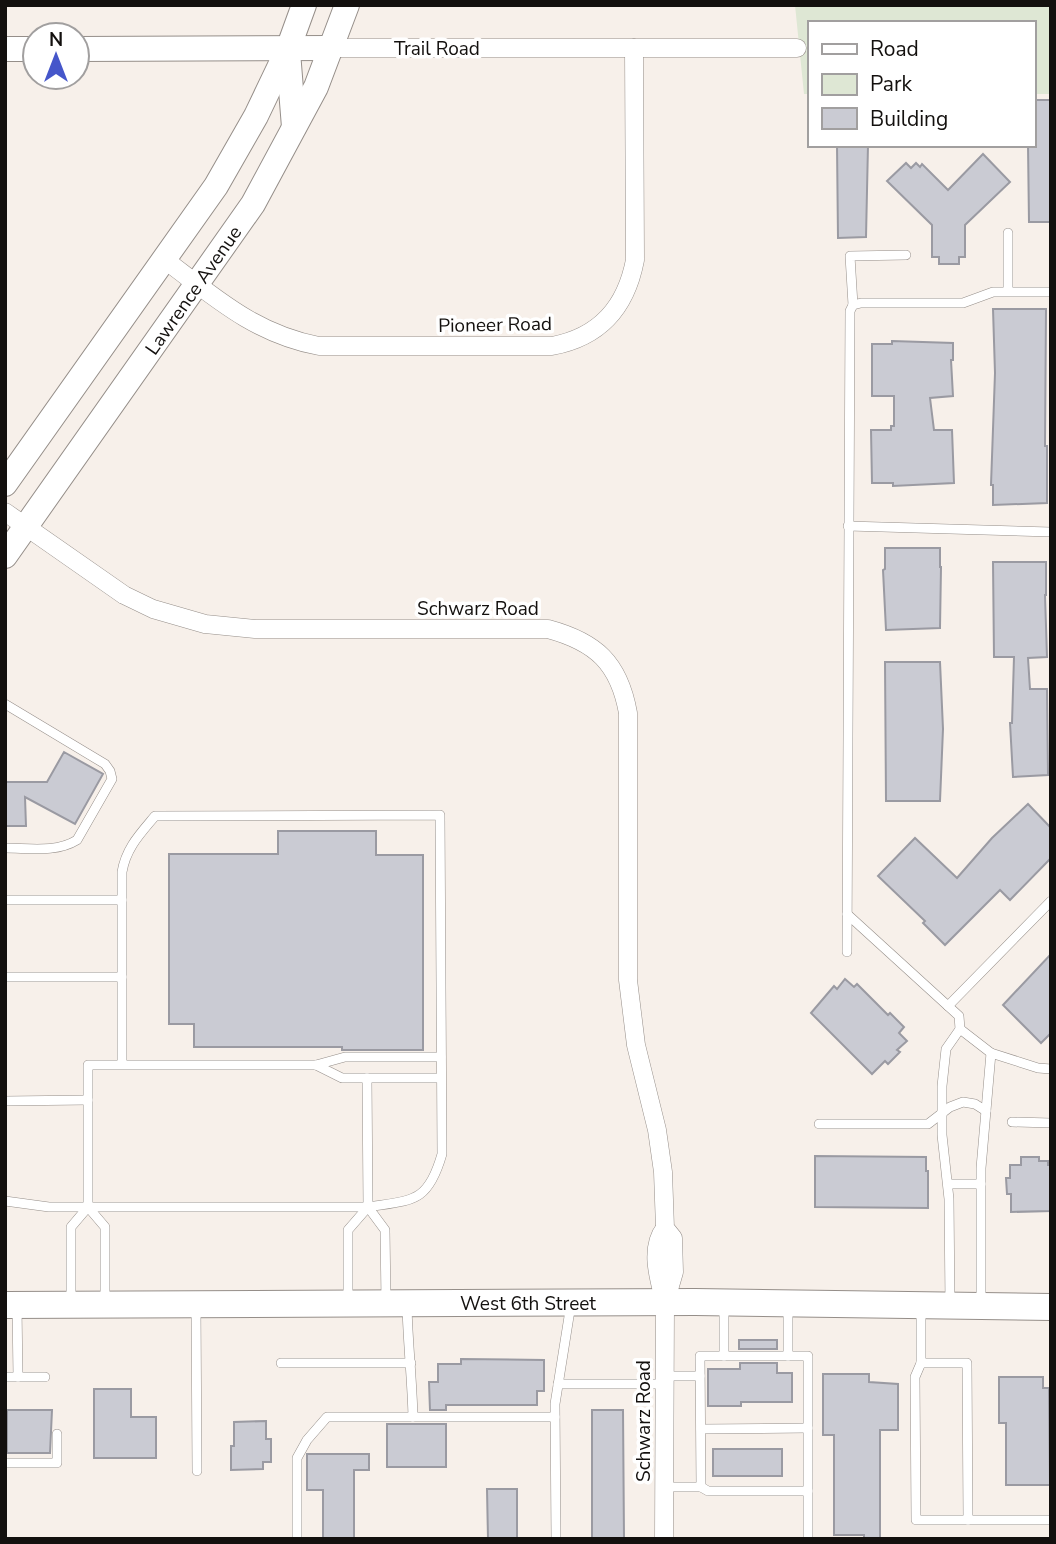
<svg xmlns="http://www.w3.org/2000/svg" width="1056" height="1544" viewBox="0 0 1056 1544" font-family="'Nunito Sans',sans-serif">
	<rect width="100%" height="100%" fill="#f7f0ea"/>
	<path fill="#dee7d4" d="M 795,5 L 1051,5 L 1051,94 L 1033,94 L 1033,23 L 809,23 L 809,94 L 804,94 Z"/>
	<g fill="#cacbd3" stroke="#9a9aa2" stroke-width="2">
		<path d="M 1033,100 L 1051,100 L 1051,222 L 1029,222 L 1028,145 L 1033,145 Z"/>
		<path d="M 837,145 L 868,145 L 866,237 L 838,238 Z"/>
		<path d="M 983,154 L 1010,182 L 965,225 L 965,257 L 959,257 L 959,264 L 939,264 L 939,257 L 932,257 L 932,225 L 887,181 L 906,163 L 911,168 L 916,163 L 920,167 L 922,164 L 948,190 Z"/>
		<path d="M 993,309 L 1046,309 L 1045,446 L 1047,446 L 1047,503 L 993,505 L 993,485 L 991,485 L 995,373 Z"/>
		<path d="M 892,341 L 953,343 L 953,360 L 951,360 L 953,396 L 930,398 L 934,430 L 952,430 L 954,483 L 893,486 L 893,483 L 872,483 L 871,430 L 891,430 L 891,426 L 894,426 L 894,396 L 872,396 L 872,344 L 892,344 Z"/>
		<path d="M 885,548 L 940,548 L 940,567 L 941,567 L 940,628 L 886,630 L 883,570 L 885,569 Z"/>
		<path d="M 993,562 L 1046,562 L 1046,595 L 1045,595 L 1047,657 L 1028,658 L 1030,689 L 1047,689 L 1048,775 L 1013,777 L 1010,723 L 1012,723 L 1014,657 L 994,657 Z"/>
		<path d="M 885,662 L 940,662 L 943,729 L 940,801 L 886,801 Z"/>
		<path d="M 64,752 L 103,774 L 75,824 L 25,797 L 26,826 L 5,826 L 5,782 L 47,782 Z"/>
		<path d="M 1028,804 L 1051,828 L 1051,858 L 1010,900 L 1000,890 L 945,945 L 923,923 L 925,921 L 878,876 L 915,838 L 957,878 L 992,838 Z"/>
		<path d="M 278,831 L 376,831 L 376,855 L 423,855 L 423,1050 L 342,1050 L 342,1047 L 194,1047 L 194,1024 L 169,1024 L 169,854 L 278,854 Z"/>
		<path d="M 1051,954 L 1051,1033 L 1041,1043 L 1003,1005 Z"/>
		<path d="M 845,979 L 854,987 L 857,984 L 888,1015 L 890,1013 L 904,1027 L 899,1033 L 907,1041 L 897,1050 L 900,1052 L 888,1064 L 885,1061 L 872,1074 L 811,1013 L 834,986 L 837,989 Z"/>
		<path d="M 815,1156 L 926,1157 L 926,1171 L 928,1171 L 928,1208 L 815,1207 Z"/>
		<path d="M 1021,1157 L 1039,1157 L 1039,1161 L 1048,1161 L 1048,1165 L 1051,1165 L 1051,1211 L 1011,1212 L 1011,1194 L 1007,1194 L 1006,1178 L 1010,1178 L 1010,1165 L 1021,1165 Z"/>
		<rect x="739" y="1340" width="38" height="9"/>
		<path d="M 461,1359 L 544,1360 L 544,1391 L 537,1391 L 537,1405 L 446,1405 L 446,1410 L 430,1410 L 429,1382 L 438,1382 L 438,1364 L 461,1364 Z"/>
		<path d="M 740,1363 L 777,1363 L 777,1373 L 792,1373 L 792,1402 L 741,1402 L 741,1406 L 708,1406 L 708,1369 L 740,1369 Z"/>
		<path d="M 823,1374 L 869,1374 L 869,1382 L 898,1384 L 898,1430 L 880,1430 L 880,1539 L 864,1539 L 864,1535 L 834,1535 L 834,1435 L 823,1435 Z"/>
		<path d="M 999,1377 L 1043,1377 L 1043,1388 L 1049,1388 L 1050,1485 L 1006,1485 L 1006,1423 L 999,1423 Z"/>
		<path d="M 94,1389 L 131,1389 L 131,1417 L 156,1417 L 156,1458 L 94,1458 Z"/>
		<path d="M 7,1410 L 52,1410 L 50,1453 L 7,1453 Z"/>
		<path d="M 592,1410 L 623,1410 L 624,1539 L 592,1539 Z"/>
		<path d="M 266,1421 L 266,1439 L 271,1439 L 271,1462 L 263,1462 L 263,1469 L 231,1470 L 231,1446 L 234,1446 L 234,1422 Z"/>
		<rect x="387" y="1424" width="59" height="43"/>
		<rect x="713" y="1449" width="69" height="27"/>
		<path d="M 307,1454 L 369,1454 L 369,1470 L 354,1470 L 354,1539 L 323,1539 L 323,1490 L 307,1490 Z"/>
		<path d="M 487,1489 L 517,1489 L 517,1539 L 488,1539 Z"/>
	</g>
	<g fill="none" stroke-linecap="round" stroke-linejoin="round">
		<defs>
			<g id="lane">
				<path d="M 1008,233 L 1008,291"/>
				<path d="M 853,305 L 850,256 L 906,255"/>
				<path d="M 848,526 L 1051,532"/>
				<path d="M 5,704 L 105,764 L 110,771 L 112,779 L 77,840 C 56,853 29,848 5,848"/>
				<path d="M 5,900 L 122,900"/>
				<path d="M 847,914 L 948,1006 L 1051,901"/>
				<path d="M 847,952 L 850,311 L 853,305 L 861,303 L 963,303 L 993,292 L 1051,292"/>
				<path d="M 5,977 L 122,977"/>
				<path d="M 948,1006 L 959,1016 L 960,1029 L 946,1049 L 942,1086 L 942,1135 L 949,1199 L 950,1304"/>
				<path d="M 960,1029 L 991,1053 L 1038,1068 L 1051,1069"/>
				<path d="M 316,1065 L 345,1057 L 441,1057"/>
				<path d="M 367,1078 L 368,1207 L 385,1230 L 386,1301"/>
				<path d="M 5,1101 L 88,1100"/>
				<path d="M 1012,1122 L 1051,1123"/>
				<path d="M 819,1124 L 928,1124 L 950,1107 L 963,1102 L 975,1104 L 986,1111"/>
				<path d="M 948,1184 L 981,1184"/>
				<path d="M 5,1201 L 49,1207 L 368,1207 C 413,1200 428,1203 442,1154 L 440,815 L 155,816 C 140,834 126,848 122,872 L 122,1064"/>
				<path d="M 348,1299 L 348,1230 L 368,1207"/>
				<path d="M 71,1301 L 71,1227 L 88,1207"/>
				<path d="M 105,1303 L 105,1227 L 88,1207 L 88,1065 L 316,1065 L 342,1078 L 441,1078"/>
				<path d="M 724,1304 L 724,1356"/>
				<path d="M 981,1304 L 981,1168 L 991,1053"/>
				<path d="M 196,1305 L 197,1471"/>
				<path d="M 788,1305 L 788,1356"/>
				<path d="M 17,1307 L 18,1377"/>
				<path d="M 407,1307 C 408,1344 412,1379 413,1417"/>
				<path d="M 921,1308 L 921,1363 L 915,1377 L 916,1520 L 1051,1520"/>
				<path d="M 281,1363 L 411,1363"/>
				<path d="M 921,1363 L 967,1363 L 968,1520"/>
				<path d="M 664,1376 L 700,1376"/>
				<path d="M 5,1377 L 45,1377"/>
				<path d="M 558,1384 L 664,1384"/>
				<path d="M 701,1429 L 808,1428"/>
				<path d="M 5,1463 L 57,1463 L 57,1434"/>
				<path d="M 664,1487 L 701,1487 L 708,1491 L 808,1491"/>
				<path d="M 701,1487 L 700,1356 L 808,1356 L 808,1539"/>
				<path d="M 297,1539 L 297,1458 L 307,1440 L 327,1417 L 555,1417"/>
				<path d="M 556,1539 L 555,1404 L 571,1304"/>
			</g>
			<g id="street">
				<path d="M 332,48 L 797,48"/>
				<path d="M 164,259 C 214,297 255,334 319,346 L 552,346 C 600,337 626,307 635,260 L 634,48"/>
				<path d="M 5,512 L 124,595 L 153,609 L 205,624 L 255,629 L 548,629 C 596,642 619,663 628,713 L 628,980 L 636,1045 L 657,1130 L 663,1172 L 665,1228 L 673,1238 L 674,1272 L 665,1303"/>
				<path d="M 664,1539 L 665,1303 C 659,1279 649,1249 665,1228"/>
			</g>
			<g id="secondary">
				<path d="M 5,49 L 35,49"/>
				<path d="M 77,49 L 332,48"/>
				<path d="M 288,52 L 294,127"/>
				<path d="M 5,484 L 216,186 L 256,116 L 288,49 L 304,5"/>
				<path d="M 5,556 L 253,204 L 316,87 L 347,5"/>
			</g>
			<path id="primary" d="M 5,1305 L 695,1302 L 1051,1307"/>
		</defs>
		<use href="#lane" stroke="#958e89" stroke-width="10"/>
		<use href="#street" stroke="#958e89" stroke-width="19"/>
		<use href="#secondary" stroke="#958e89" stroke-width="26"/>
		<use href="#primary" stroke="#958e89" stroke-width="28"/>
		<use href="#lane" stroke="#fff" stroke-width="9"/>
		<use href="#street" stroke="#fff" stroke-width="18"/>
		<use href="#secondary" stroke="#fff" stroke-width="24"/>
		<use href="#primary" stroke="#fff" stroke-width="26"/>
	</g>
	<g text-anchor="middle" stroke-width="7" stroke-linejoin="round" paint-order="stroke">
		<g font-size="19" fill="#13100e" stroke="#fff">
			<text x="437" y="55">Trail Road</text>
			<text transform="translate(193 290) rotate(-55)" y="7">Lawrence Avenue</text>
			<text transform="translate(495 324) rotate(-1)" y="7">Pioneer Road</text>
			<text x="478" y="615">Schwarz Road</text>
			<text x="528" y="1310">West 6th Street</text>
			<text transform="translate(643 1421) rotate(-90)" y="7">Schwarz Road</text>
		</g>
	</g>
	<rect width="1056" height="1544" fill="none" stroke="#13100e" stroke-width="14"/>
	<rect x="808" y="21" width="228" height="126" fill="#ffffff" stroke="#a19f9f" stroke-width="2"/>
	<rect x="822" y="44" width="35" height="10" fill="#ffffff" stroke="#a19f9f" stroke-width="2"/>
	<text x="870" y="56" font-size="21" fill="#13100e">Road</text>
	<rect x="822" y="74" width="35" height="21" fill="#dee7d4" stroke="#a19f9f" stroke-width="2"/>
	<text x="870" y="91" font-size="21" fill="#13100e">Park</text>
	<rect x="822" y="108" width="35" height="21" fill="#cacbd3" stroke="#a19f9f" stroke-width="2"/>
	<text x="870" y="126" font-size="21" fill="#13100e">Building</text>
	<g transform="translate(56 56)"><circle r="33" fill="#ffffff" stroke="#a19f9f" stroke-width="2"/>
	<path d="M0-5L12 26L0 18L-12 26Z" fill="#4556ca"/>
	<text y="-10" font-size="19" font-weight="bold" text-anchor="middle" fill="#13100e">N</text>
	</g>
</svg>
